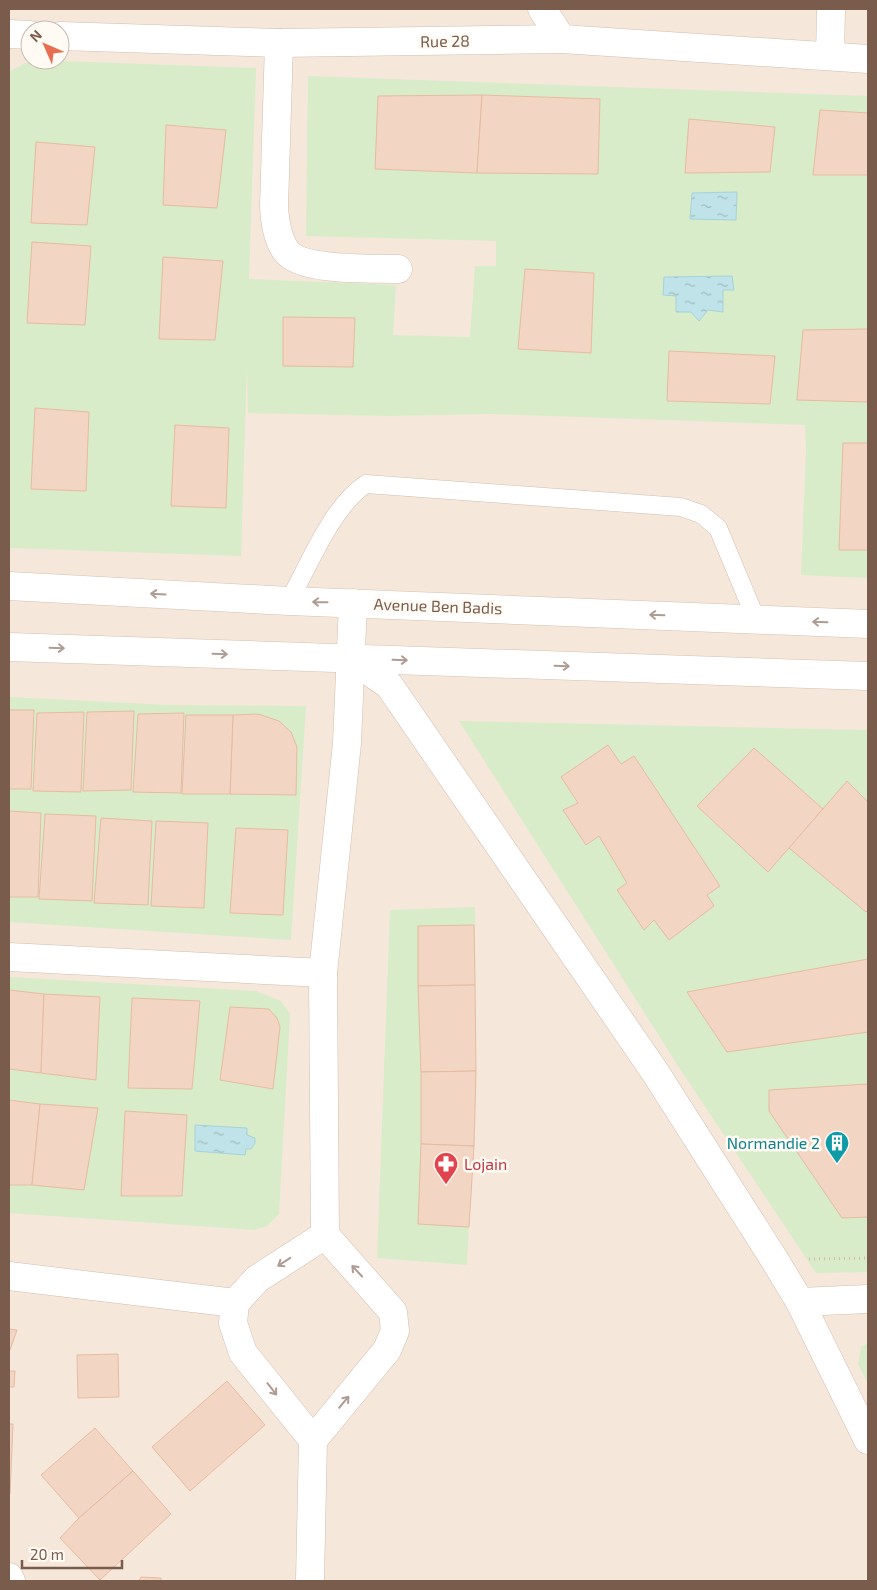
<svg xmlns="http://www.w3.org/2000/svg" width="877" height="1590" viewBox="0 0 877 1590" font-family="'Exo 2',sans-serif">
	<defs>
		<pattern id="water-ripples" width="26" height="14" patternUnits="userSpaceOnUse" patternTransform="scale(1.25)"><rect width="26" height="14" fill="#bfe3e8"/><path d="M2 4q2-2 4 0t4 0M15 11q2-2 4 0t4 0" fill="none" stroke="#a0bbbe"/></pattern>
	</defs>
	<rect width="100%" height="100%" fill="#fdf6ec"/>
	<path fill="#f5e8da" fill-rule="evenodd" d="M 9,9 L 868,9 L 868,1581 L 9,1581 ZM 30,30 L 60,30 L 60,60 L 30,60 Z"/>
	<g fill="#d8ecc9">
		<path d="M 61,61 L 256,68 L 249,279 L 396,285 L 393,335 L 470,337 L 475,266 L 496,266 L 496,241 L 306,236 L 308,76 L 868,96 L 868,578 L 801,575 L 806,451 L 805,425 L 492,414 L 388,416 L 248,413 L 247,366 L 241,556 L 9,548 L 9,72 L 25,63 Z"/>
		<path d="M 9,697 L 169,705 L 306,706 L 291,940 L 9,922 Z"/>
		<path d="M 459,721 L 868,730 L 868,1272 L 816,1273 L 680,1069 Z"/>
		<path d="M 475,907 L 476,1071 L 467,1265 L 377,1258 L 390,910 Z"/>
		<path d="M 9,977 L 256,991 L 281,1001 L 290,1014 L 279,1214 L 267,1226 L 255,1230 L 9,1213 Z"/>
		<path d="M 868,1343 L 868,1384 L 858,1364 L 861,1347 Z"/>
	</g>
	<g fill="url(#water-ripples)" stroke="#a5d3da">
		<path d="M 737,192 L 736,220 L 690,219 L 692,193 Z"/>
		<path d="M 732,276 L 734,290 L 723,290 L 723,312 L 708,310 L 699,321 L 691,312 L 676,312 L 676,296 L 663,295 L 664,277 Z"/>
		<path d="M 195,1125 L 247,1128 L 247,1135 L 255,1138 L 255,1143 L 251,1149 L 246,1149 L 245,1155 L 195,1151 Z"/>
	</g>
	<g fill="#f3d5c3" stroke="#e6bba3">
		<path d="M 482,95 L 477,173 L 375,169 L 378,96 Z"/>
		<path d="M 482,95 L 600,99 L 598,174 L 477,173 Z"/>
		<path d="M 820,110 L 868,113 L 868,175 L 813,175 Z"/>
		<path d="M 689,119 L 775,127 L 770,172 L 685,173 Z"/>
		<path d="M 166,125 L 226,130 L 217,208 L 163,205 Z"/>
		<path d="M 36,142 L 95,147 L 87,225 L 31,223 Z"/>
		<path d="M 32,242 L 91,246 L 85,325 L 27,323 Z"/>
		<path d="M 163,257 L 223,261 L 215,340 L 159,339 Z"/>
		<path d="M 525,269 L 594,273 L 591,353 L 518,349 Z"/>
		<path d="M 283,317 L 355,318 L 353,367 L 283,366 Z"/>
		<path d="M 868,329 L 868,402 L 797,400 L 803,330 Z"/>
		<path d="M 669,351 L 775,356 L 770,404 L 667,401 Z"/>
		<path d="M 35,408 L 89,412 L 86,491 L 31,489 Z"/>
		<path d="M 175,425 L 229,428 L 226,508 L 171,506 Z"/>
		<path d="M 843,443 L 868,443 L 868,550 L 839,550 Z"/>
		<path d="M 9,710 L 34,710 L 31,789 L 9,789 Z"/>
		<path d="M 134,711 L 131,790 L 83,791 L 87,712 Z"/>
		<path d="M 84,712 L 81,792 L 33,791 L 37,713 Z"/>
		<path d="M 184,713 L 181,793 L 133,792 L 138,714 Z"/>
		<path d="M 258,714 L 279,721 L 291,732 L 297,747 L 296,795 L 230,794 L 233,715 Z"/>
		<path d="M 186,715 L 233,715 L 230,794 L 182,794 Z"/>
		<path d="M 608,745 L 621,764 L 634,756 L 720,886 L 707,895 L 714,906 L 669,940 L 654,920 L 644,930 L 617,890 L 627,883 L 599,836 L 586,845 L 563,810 L 578,803 L 561,777 Z"/>
		<path d="M 754,748 L 823,809 L 768,872 L 697,806 Z"/>
		<path d="M 847,781 L 868,802 L 868,910 L 866,912 L 789,848 Z"/>
		<path d="M 9,811 L 41,813 L 38,897 L 9,897 Z"/>
		<path d="M 45,814 L 96,816 L 92,901 L 39,899 Z"/>
		<path d="M 101,818 L 152,821 L 148,905 L 94,903 Z"/>
		<path d="M 156,821 L 208,823 L 204,908 L 151,906 Z"/>
		<path d="M 236,828 L 288,830 L 283,915 L 230,913 Z"/>
		<path d="M 474,925 L 475,985 L 418,986 L 418,926 Z"/>
		<path d="M 868,959 L 868,1032 L 727,1052 L 687,992 Z"/>
		<path d="M 475,985 L 476,1071 L 421,1072 L 418,986 Z"/>
		<path d="M 9,990 L 44,994 L 41,1073 L 9,1069 Z"/>
		<path d="M 44,994 L 100,997 L 96,1080 L 41,1073 Z"/>
		<path d="M 132,998 L 200,1001 L 192,1089 L 128,1088 Z"/>
		<path d="M 230,1007 L 269,1009 L 277,1018 L 280,1027 L 273,1089 L 220,1080 Z"/>
		<path d="M 476,1071 L 474,1146 L 421,1144 L 421,1072 Z"/>
		<path d="M 868,1084 L 868,1217 L 842,1218 L 769,1111 L 769,1090 Z"/>
		<path d="M 9,1100 L 40,1104 L 32,1185 L 9,1185 Z"/>
		<path d="M 40,1104 L 98,1108 L 84,1190 L 32,1185 Z"/>
		<path d="M 125,1111 L 187,1115 L 182,1196 L 121,1196 Z"/>
		<path d="M 421,1144 L 474,1146 L 469,1227 L 418,1224 Z"/>
		<path d="M 9,1329 L 17,1330 L 10,1350 L 9,1350 Z"/>
		<path d="M 118,1354 L 119,1397 L 78,1398 L 77,1355 Z"/>
		<path d="M 9,1371 L 15,1371 L 14,1387 L 9,1387 Z"/>
		<path d="M 227,1381 L 265,1425 L 190,1491 L 152,1447 Z"/>
		<path d="M 9,1424 L 13,1424 L 10,1494 L 9,1494 Z"/>
		<path d="M 95,1428 L 133,1471 L 79,1518 L 41,1475 Z"/>
		<path d="M 133,1471 L 171,1514 L 100,1580 L 60,1538 L 79,1518 Z"/>
		<path d="M 141,1577 L 161,1578 L 161,1581 L 139,1581 Z"/>
	</g>
	<g fill="none" stroke-linecap="round" stroke-linejoin="round">
		<defs>
			<path id="lane" d="M 289,601 C 309,565 332,506 366,484 L 681,507 L 701,514 L 718,528 L 756,619"/>
			<g id="street">
				<path d="M 542,9 L 562,39"/>
				<path d="M 9,34 L 30,35"/>
				<path d="M 60,36 L 279,43 L 562,39 L 868,59"/>
				<path d="M 279,43 L 274,207 C 275,222 277,238 286,251 C 302,272 373,268 398,269"/>
				<path d="M 830,56 L 831,9"/>
				<path d="M 351,659 L 389,685 L 655,1072 L 774,1259 L 800,1302 L 868,1440"/>
				<path d="M 9,957 L 323,973"/>
				<path d="M 9,1276 L 235,1303"/>
				<path d="M 800,1302 L 868,1299"/>
				<path d="M 313,1440 L 243,1353 L 233,1323 L 235,1303 L 257,1279 L 325,1235"/>
				<path d="M 9,1577 L 11,1581"/>
				<path d="M 310,1581 L 313,1440 L 387,1350 L 395,1331 L 393,1312 L 325,1235 L 323,973 L 347,743 L 353,603"/>
			</g>
			<g id="secondary">
				<path d="M 9,586 L 289,601 L 868,624"/>
				<path d="M 9,647 L 868,676"/>
			</g>
		</defs>
		<use href="#lane" stroke="#d1beb0" stroke-width="19"/>
		<use href="#street" stroke="#d1beb0" stroke-width="29"/>
		<use href="#secondary" stroke="#d6c0b0" stroke-width="29"/>
		<path stroke="#d9b8a5" stroke-width="3" stroke-dasharray="1 4" stroke-linecap="butt" d="M 809,1259 L 868,1258"/>
		<use href="#lane" stroke="#fff" stroke-width="18"/>
		<use href="#street" stroke="#fff" stroke-width="28"/>
		<use href="#secondary" stroke="#fff" stroke-width="28"/>
	</g>
	<defs><path id="oneway-shaft" d="M-6 0H5M1.5-3L5.5 0L1.5 3" fill="none" stroke-width="1.6" stroke-linecap="round" stroke-linejoin="round" transform="scale(1.25)"/></defs>
	<g stroke="#af9d94">
		<use href="#oneway-shaft" transform="translate(158 594) rotate(-177)"/>
		<use href="#oneway-shaft" transform="translate(320 602) rotate(-179)"/>
		<use href="#oneway-shaft" transform="translate(657 615) rotate(-178)"/>
		<use href="#oneway-shaft" transform="translate(820 622) rotate(-178)"/>
		<use href="#oneway-shaft" transform="translate(57 648) rotate(2)"/>
		<use href="#oneway-shaft" transform="translate(220 654) rotate(2)"/>
		<use href="#oneway-shaft" transform="translate(400 660) rotate(2)"/>
		<use href="#oneway-shaft" transform="translate(562 666) rotate(2)"/>
		<use href="#oneway-shaft" transform="translate(284 1262) rotate(147)"/>
		<use href="#oneway-shaft" transform="translate(357 1271) rotate(-133)"/>
		<use href="#oneway-shaft" transform="translate(272 1389) rotate(52)"/>
		<use href="#oneway-shaft" transform="translate(344 1402) rotate(-50)"/>
	</g>
	<defs>
		<symbol id="building-pin" viewBox="-11 -11 22 30"><path d="M0 17L-7.5 6A9.5 9.5 0 1 1 7.5 6Z" fill="#0f9aa8" stroke="#fffaf3"/><path d="M-4-6H4V6H1V3H-1V6H-4ZM-2.5-4.3h1.7v1.8h-1.7ZM.8-4.3h1.7v1.8H.8ZM-2.5-1h1.7V.8h-1.7ZM.8-1h1.7V.8H.8Z" fill="#fff"/></symbol>
		<symbol id="pharmacy-pin" viewBox="-11 -11 22 30"><path d="M0 17L-7.5 6A9.5 9.5 0 1 1 7.5 6Z" fill="#e0444e" stroke="#fffaf3"/><path d="M-2-6h4v4h4v4h-4v4h-4v-4h-4v-4h4Z" fill="#fff"/></symbol>
	</defs>
	<g fill-rule="evenodd">
		<use href="#building-pin" x="823" y="1129" width="28" height="38"/>
		<use href="#pharmacy-pin" x="432" y="1150" width="28" height="38"/>
	</g>
	<g text-anchor="middle" stroke-width="5" stroke-linejoin="round" paint-order="stroke">
		<g font-size="16" fill="#7a5c4d" stroke="#fffaf3">
			<text transform="translate(445 41) rotate(-1)" y="6">Rue 28</text>
			<text transform="translate(438 606) rotate(2)" y="6">Avenue Ben Badis</text>
		</g>
		<g font-size="16" fill="#0d838f" stroke="#fffaf3" text-anchor="end">
			<text x="820" y="1149">Normandie 2</text>
		</g>
		<g font-size="16" fill="#be3a42" stroke="#fffaf3" text-anchor="start">
			<text x="464" y="1170">Lojain</text>
		</g>
	</g>
	<rect width="877" height="1590" fill="none" stroke="#7a5c4d" stroke-width="20"/>
	<g transform="translate(45 45) rotate(315)"><circle r="24" fill="#fffaf3" stroke="#cabbb1"/>
	<path d="M0-4L9 19L0 12L-9 19Z" fill="#e76f51"/>
	<text y="-8" font-size="14" font-weight="bold" text-anchor="middle" fill="#7a5c4d">N</text>
	</g>
	<path d="M22 1560v8h100v-8" fill="none" stroke="#7a5c4d" stroke-width="2.5"/>
	<text x="30" y="1560" font-size="15" fill="#7a5c4d" stroke="#fffaf3" stroke-width="4" paint-order="stroke">20 m</text>
</svg>
